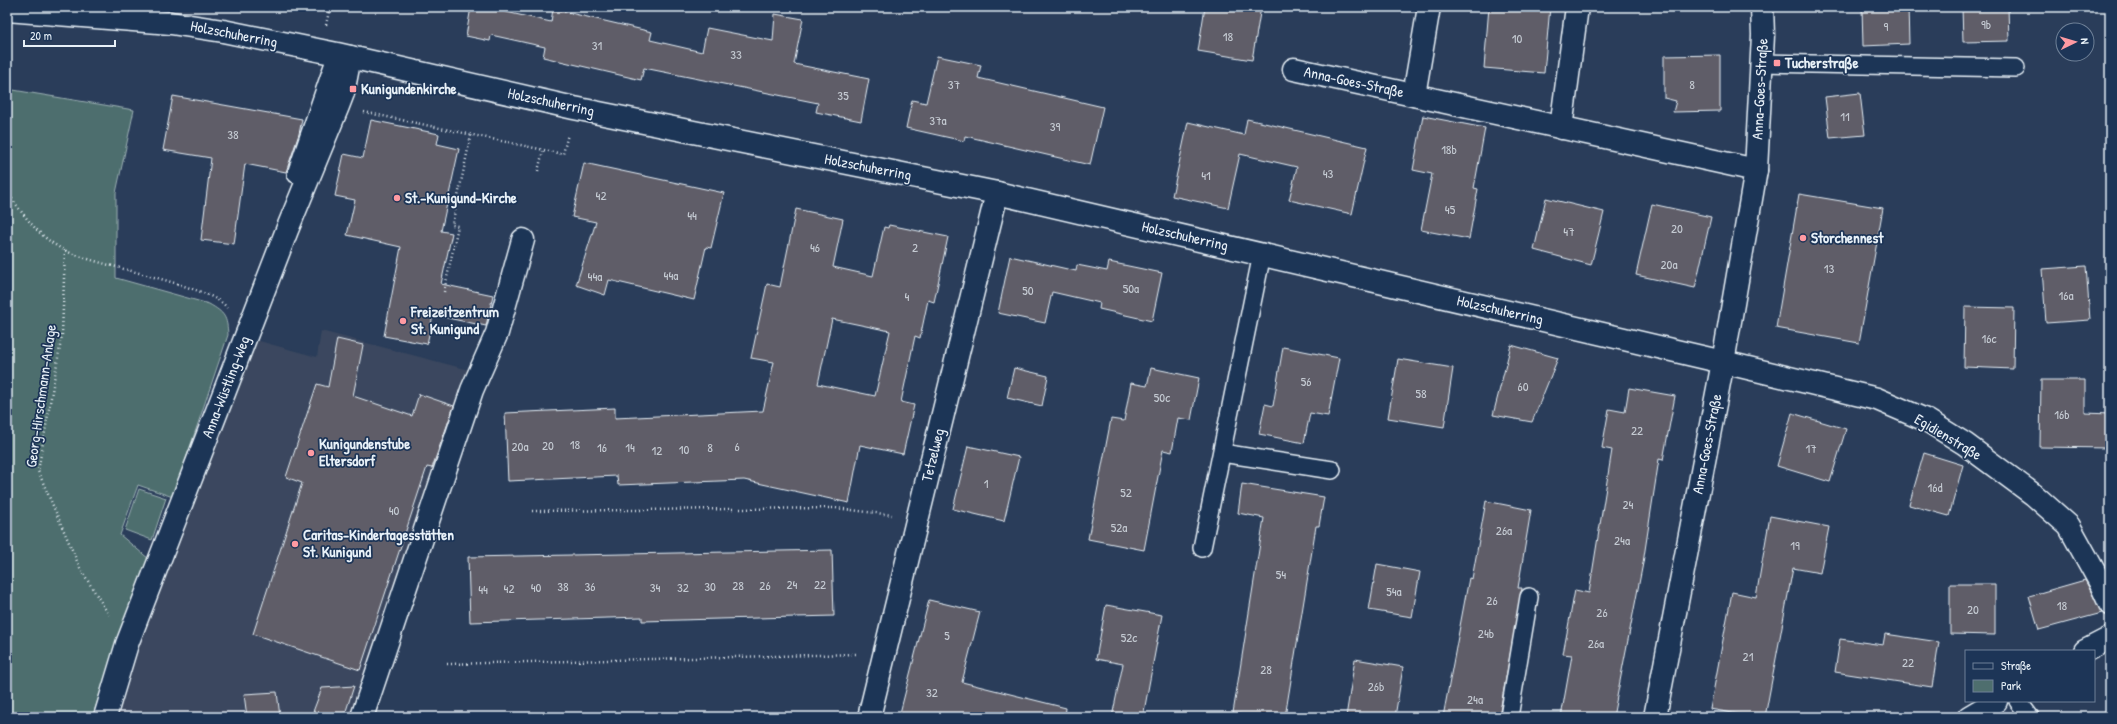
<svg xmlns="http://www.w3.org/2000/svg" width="2117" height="724" viewBox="0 0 2117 724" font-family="'Patrick Hand',sans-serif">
	<rect width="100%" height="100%" fill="#2a3d5a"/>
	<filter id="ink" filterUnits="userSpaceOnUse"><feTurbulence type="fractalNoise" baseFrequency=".025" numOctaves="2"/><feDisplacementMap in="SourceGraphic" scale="8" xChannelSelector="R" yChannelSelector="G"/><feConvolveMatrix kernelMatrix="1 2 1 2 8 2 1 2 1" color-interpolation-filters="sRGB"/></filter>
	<g filter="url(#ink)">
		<path fill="#3a475e" d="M 321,331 L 473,371 L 354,717 L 113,717 L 252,339 L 317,357 Z"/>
		<g fill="#4e6e6e" stroke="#9bb0b3">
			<path d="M 7,89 L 134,110 L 116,193 L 116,278 L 209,304 C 225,313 227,317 228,335 L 173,497 L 138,485 L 120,535 L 149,559 L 92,717 L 7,717 Z"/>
			<path d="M 139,489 L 166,498 L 152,540 L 125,530 Z"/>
		</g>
		<g fill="#5e5d68" stroke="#e8f1f8" fill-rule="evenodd">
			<path d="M 471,7 L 498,7 L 497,10 L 551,22 L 553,9 L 652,32 L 650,40 L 702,52 L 707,28 L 773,41 L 775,14 L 803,19 L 794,64 L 869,79 L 861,121 L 816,112 L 818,103 L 644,68 L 641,80 L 543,57 L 545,47 L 491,35 L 490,41 L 466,36 Z"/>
			<path d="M 1205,7 L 1261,7 L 1252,60 L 1198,51 Z"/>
			<path d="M 1489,7 L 1550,7 L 1544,73 L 1484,68 Z"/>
			<path d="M 1862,7 L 1908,7 L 1909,44 L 1863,46 Z"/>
			<path d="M 1962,7 L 2008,7 L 2009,41 L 1963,42 Z"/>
			<path d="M 1720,55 L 1720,111 L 1673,112 L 1676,101 L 1664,98 L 1664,56 Z"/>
			<path d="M 937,56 L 981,65 L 978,78 L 1103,107 L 1090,165 L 965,136 L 964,141 L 906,128 L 912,100 L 926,103 Z"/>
			<path d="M 1860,93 L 1865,135 L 1830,138 L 1825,97 Z"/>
			<path d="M 173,96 L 302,119 L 299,134 L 286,172 L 245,164 L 234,244 L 201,240 L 211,158 L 163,150 Z"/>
			<path d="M 1423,116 L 1485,128 L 1474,188 L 1478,189 L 1469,239 L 1421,230 L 1432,174 L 1413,170 Z"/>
			<path d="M 1247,119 L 1367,147 L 1352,214 L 1289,200 L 1297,167 L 1240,154 L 1228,208 L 1172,196 L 1188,122 L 1244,135 Z"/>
			<path d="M 371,120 L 439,134 L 437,144 L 459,149 L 441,231 L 452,233 L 441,284 L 493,295 L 486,326 L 433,315 L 427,344 L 384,336 L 401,247 L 347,235 L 355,200 L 335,196 L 344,154 L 363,158 Z"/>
			<path d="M 584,163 L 724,193 L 711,248 L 706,247 L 694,300 L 609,280 L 605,295 L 576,285 L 596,222 L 572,217 Z"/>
			<path d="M 1799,194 L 1883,208 L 1859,343 L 1776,328 Z"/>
			<path d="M 1546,198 L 1604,212 L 1591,265 L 1534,250 Z"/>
			<path d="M 1652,204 L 1711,217 L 1695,288 L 1636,275 Z"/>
			<path d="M 796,209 L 843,219 L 833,267 L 873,276 L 884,227 L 888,228 L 889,225 L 948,237 L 934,302 L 928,300 L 920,338 L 915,336 L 901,402 L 914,405 L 903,454 L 860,445 L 849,503 L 744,480 L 618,485 L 617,476 L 508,481 L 505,413 L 615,408 L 615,418 L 763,411 L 774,362 L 751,358 L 767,284 L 780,287 ZM 832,319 L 890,331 L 875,396 L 818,384 Z"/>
			<path d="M 1010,256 L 1076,271 L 1077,265 L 1107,271 L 1109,262 L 1162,273 L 1152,321 L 1099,309 L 1100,303 L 1052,292 L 1045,323 L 998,313 Z"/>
			<path d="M 2086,266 L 2090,320 L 2046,323 L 2042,269 Z"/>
			<path d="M 1965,307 L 2014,308 L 2013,369 L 1964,367 Z"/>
			<path d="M 337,339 L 363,345 L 353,396 L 412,416 L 419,394 L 454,406 L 432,468 L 427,467 L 360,670 L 253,634 L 302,483 L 286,477 L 317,384 L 328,387 Z"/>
			<path d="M 1511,345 L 1558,358 L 1532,422 L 1493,415 Z"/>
			<path d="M 1283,347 L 1339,358 L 1328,416 L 1310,413 L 1304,443 L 1259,434 L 1265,404 L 1273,406 Z"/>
			<path d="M 1398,359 L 1453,368 L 1444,427 L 1388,418 Z"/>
			<path d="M 1014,368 L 1048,376 L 1042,406 L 1007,398 Z"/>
			<path d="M 1151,368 L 1199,378 L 1191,420 L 1178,418 L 1172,452 L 1163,450 L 1144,550 L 1088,539 L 1111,419 L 1124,421 L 1131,383 L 1147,386 Z"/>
			<path d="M 2041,380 L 2085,380 L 2085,413 L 2110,414 L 2110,448 L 2040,447 Z"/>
			<path d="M 1629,388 L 1675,396 L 1663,460 L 1659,459 L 1643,563 L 1613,717 L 1561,717 L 1572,655 L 1563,654 L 1575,590 L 1589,593 L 1612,450 L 1602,448 L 1609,409 L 1625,412 Z"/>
			<path d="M 1792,413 L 1846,429 L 1830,482 L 1777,466 Z"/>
			<path d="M 968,446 L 1019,457 L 1004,521 L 953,509 Z"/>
			<path d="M 1924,453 L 1963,465 L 1949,516 L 1909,505 Z"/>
			<path d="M 1242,484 L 1324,497 L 1319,526 L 1316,526 L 1285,717 L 1258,717 L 1233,713 L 1264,518 L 1238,513 Z"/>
			<path d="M 1486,501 L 1531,510 L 1518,588 L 1522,588 L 1499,717 L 1443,717 L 1469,578 L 1472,579 Z"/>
			<path d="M 1770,516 L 1829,527 L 1820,573 L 1793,568 L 1765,717 L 1755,717 L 1710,709 L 1732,592 L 1756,597 Z"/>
			<path d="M 832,550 L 834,616 L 642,621 L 642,617 L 470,622 L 468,557 Z"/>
			<path d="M 1377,564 L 1420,572 L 1412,617 L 1369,610 Z"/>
			<path d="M 2085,580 L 2102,613 L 2039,630 L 2029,596 Z"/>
			<path d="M 1950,584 L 1995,584 L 1995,635 L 1950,634 Z"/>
			<path d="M 929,600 L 980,612 L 962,682 L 1066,708 L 1065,717 L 899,717 Z"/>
			<path d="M 1106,605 L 1162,615 L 1143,717 L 1112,717 L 1123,664 L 1096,659 Z"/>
			<path d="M 1885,634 L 1939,642 L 1932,687 L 1835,672 L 1840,639 L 1883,645 Z"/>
			<path d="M 1355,659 L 1403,667 L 1395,717 L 1346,717 Z"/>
			<path d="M 354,686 L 344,717 L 311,717 L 322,688 Z"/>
			<path d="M 277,692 L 280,717 L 247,717 L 244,694 Z"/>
		</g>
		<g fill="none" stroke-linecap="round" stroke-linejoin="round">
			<defs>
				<g id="lane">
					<path d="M 1762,63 L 2016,68"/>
					<path d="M 296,174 L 337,54"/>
					<path d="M 1222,453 L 1332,470"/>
					<path d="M 1202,548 L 1262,254"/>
					<path d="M 2018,701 L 2030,717"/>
					<path d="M 1509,717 L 1529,597"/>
				</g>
				<g id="street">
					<path d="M 7,10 L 171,23 L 223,31 L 337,54 L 574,108 L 997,193 L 1723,362 L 1877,399 L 1928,421 L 1965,444 L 2034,495 L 2069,526 L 2100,582 L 2110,604"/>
					<path d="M 1294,69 L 1756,170"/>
					<path d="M 1414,95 L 1429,7"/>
					<path d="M 1561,128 L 1577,7"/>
					<path d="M 2085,651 L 2110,638"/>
					<path d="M 105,717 L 127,644 L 287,230 L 338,106 L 343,93 L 350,57"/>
					<path d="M 362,717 L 472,390 L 497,333 L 523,240"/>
					<path d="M 869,717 L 997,193"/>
					<path d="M 1655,717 L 1723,362 L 1756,170 L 1763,35 L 1762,7"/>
					<path d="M 1969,717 L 1996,701"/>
				</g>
			</defs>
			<use href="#lane" stroke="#e8f1f8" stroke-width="20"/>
			<use href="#street" stroke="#e8f1f8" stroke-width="25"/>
			<g stroke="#e8f1f8" stroke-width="2.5" stroke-dasharray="1 3" stroke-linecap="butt">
				<path d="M 326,25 L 330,7"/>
				<path d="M 364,112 L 563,154 L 568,134"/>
				<path d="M 538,171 L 543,151"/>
				<path d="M 7,192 C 24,215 37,236 64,250 C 95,266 212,285 227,308"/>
				<path d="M 65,250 L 62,335 L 38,471 L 80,568 L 109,615"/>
				<path d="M 444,292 L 458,226 L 452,225 L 471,135"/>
				<path d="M 532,511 L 835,508 L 892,515"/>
				<path d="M 447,664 L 856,654"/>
			</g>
			<use href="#lane" stroke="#1d3557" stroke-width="17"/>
			<use href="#street" stroke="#1d3557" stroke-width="22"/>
		</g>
	</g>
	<g fill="#ff9aa2" stroke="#1d3557" stroke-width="1.5">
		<rect x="1773" y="59" width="8" height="8" rx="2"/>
		<rect x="349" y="85" width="8" height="8" rx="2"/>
		<circle cx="397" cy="198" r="4"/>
		<circle cx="1803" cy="238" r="4"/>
		<circle cx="403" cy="321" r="4"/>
		<circle cx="311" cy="453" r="4"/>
		<circle cx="295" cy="544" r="4"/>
	</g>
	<g text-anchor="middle" stroke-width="3.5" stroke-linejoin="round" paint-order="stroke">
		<g font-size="13" fill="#c6ccd4">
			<text x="1986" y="29">9b</text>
			<text x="1886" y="31">9</text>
			<text x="1228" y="41">18</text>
			<text x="1517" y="43">10</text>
			<text x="597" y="50">31</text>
			<text x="736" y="59">33</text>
			<text x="954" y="89">37</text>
			<text x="1692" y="89">8</text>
			<text x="843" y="100">35</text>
			<text x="1845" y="121">11</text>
			<text x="938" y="125">37a</text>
			<text x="1055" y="131">39</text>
			<text x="233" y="139">38</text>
			<text x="1449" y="154">18b</text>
			<text x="1328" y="178">43</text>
			<text x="1206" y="180">41</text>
			<text x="601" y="200">42</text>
			<text x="1450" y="214">45</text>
			<text x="692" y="220">44</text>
			<text x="1677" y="233">20</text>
			<text x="1569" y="236">47</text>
			<text x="815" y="252">46</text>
			<text x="915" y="252">2</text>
			<text x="1669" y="269">20a</text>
			<text x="1829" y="273">13</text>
			<text x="671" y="280">44a</text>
			<text x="595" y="281">44a</text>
			<text x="1131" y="293">50a</text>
			<text x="1028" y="295">50</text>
			<text x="2066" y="300">16a</text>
			<text x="907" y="301">4</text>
			<text x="1989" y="343">16c</text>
			<text x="1306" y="386">56</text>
			<text x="1523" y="391">60</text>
			<text x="1421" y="398">58</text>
			<text x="1162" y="402">50c</text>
			<text x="2062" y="419">16b</text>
			<text x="1637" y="435">22</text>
			<text x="575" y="449">18</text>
			<text x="548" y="450">20</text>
			<text x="520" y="451">20a</text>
			<text x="737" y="451">6</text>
			<text x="602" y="452">16</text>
			<text x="630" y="452">14</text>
			<text x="710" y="452">8</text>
			<text x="1811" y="453">17</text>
			<text x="684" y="454">10</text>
			<text x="657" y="455">12</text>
			<text x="986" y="488">1</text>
			<text x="1935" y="492">16d</text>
			<text x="1126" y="497">52</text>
			<text x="1628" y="509">24</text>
			<text x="394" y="515">40</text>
			<text x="1119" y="532">52a</text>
			<text x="1504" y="535">26a</text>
			<text x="1622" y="545">24a</text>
			<text x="1795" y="550">19</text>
			<text x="1281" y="579">54</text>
			<text x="792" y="589">24</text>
			<text x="820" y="589">22</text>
			<text x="738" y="590">28</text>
			<text x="765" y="590">26</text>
			<text x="563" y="591">38</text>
			<text x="590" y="591">36</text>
			<text x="710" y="591">30</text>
			<text x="536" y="592">40</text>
			<text x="655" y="592">34</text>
			<text x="683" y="592">32</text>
			<text x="509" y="593">42</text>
			<text x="483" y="594">44</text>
			<text x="1394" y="596">54a</text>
			<text x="1492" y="605">26</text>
			<text x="2062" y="610">18</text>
			<text x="1973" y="614">20</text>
			<text x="1602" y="617">26</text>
			<text x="1486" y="638">24b</text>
			<text x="947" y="640">5</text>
			<text x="1129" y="642">52c</text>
			<text x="1596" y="648">26a</text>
			<text x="1748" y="661">21</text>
			<text x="1908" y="667">22</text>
			<text x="1266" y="674">28</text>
			<text x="1376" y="691">26b</text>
			<text x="932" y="697">32</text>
			<text x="1475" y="704">24a</text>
		</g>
		<g font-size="15" fill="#e8f1f8" stroke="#1d3557">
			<text transform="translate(234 34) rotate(11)" y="5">Holzschuherring</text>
			<text transform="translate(1354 82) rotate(12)" y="5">Anna-Goes-Straße</text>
			<text transform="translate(1760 89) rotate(-87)" y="5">Anna-Goes-Straße</text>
			<text transform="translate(551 102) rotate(12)" y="5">Holzschuherring</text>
			<text transform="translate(868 167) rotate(11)" y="5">Holzschuherring</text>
			<text transform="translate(1185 236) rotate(13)" y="5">Holzschuherring</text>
			<text transform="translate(1500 310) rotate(13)" y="5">Holzschuherring</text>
			<text transform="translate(226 387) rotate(-69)" y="5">Anna-Wüstling-Weg</text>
			<text transform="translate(41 396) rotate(-82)" y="5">Georg-Hirschmann-Anlage</text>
			<text transform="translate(1948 437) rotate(31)" y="5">Egidienstraße</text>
			<text transform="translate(1707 444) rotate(-79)" y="5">Anna-Goes-Straße</text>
			<text transform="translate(933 455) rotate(-76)" y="5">Tetzelweg</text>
		</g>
		<g font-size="15" font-weight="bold" fill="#e8f1f8" stroke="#1d3557" text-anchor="start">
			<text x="1785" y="68">Tucherstraße</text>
			<text x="361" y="94">Kunigundenkirche</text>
			<text x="405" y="203">St.-Kunigund-Kirche</text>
			<text x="1811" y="243">Storchennest</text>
			<text x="411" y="317">Freizeitzentrum<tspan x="411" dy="17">St. Kunigund</tspan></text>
			<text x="319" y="449">Kunigundenstube<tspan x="319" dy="17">Eltersdorf</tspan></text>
			<text x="303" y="540">Caritas-Kindertagesstätten<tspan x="303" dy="17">St. Kunigund</tspan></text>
		</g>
	</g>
	<rect width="2117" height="724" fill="none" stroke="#1d3557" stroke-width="24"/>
	<rect x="12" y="12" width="2093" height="700" fill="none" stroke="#e8f1f8" stroke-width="1.5" filter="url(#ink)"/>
	<rect x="1965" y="650" width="130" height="52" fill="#1d3557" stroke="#6e8097"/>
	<rect x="1973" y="663" width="20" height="6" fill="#1d3557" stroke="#6e8097"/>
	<text x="2001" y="670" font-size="12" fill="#e8f1f8">Straße</text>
	<rect x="1973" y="680" width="20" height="12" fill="#4e6e6e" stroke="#6e8097"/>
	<text x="2001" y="690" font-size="12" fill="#e8f1f8">Park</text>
	<g transform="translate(2075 42) rotate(85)"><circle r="19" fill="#1d3557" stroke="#6e8097"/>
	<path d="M0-3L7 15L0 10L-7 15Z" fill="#ff9aa2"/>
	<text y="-6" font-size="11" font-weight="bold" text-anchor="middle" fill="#e8f1f8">N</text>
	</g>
	<path d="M24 40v6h91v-6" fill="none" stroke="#e8f1f8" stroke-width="2"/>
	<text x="30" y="40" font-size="12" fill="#e8f1f8" stroke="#1d3557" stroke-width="3" paint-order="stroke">20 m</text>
</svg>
